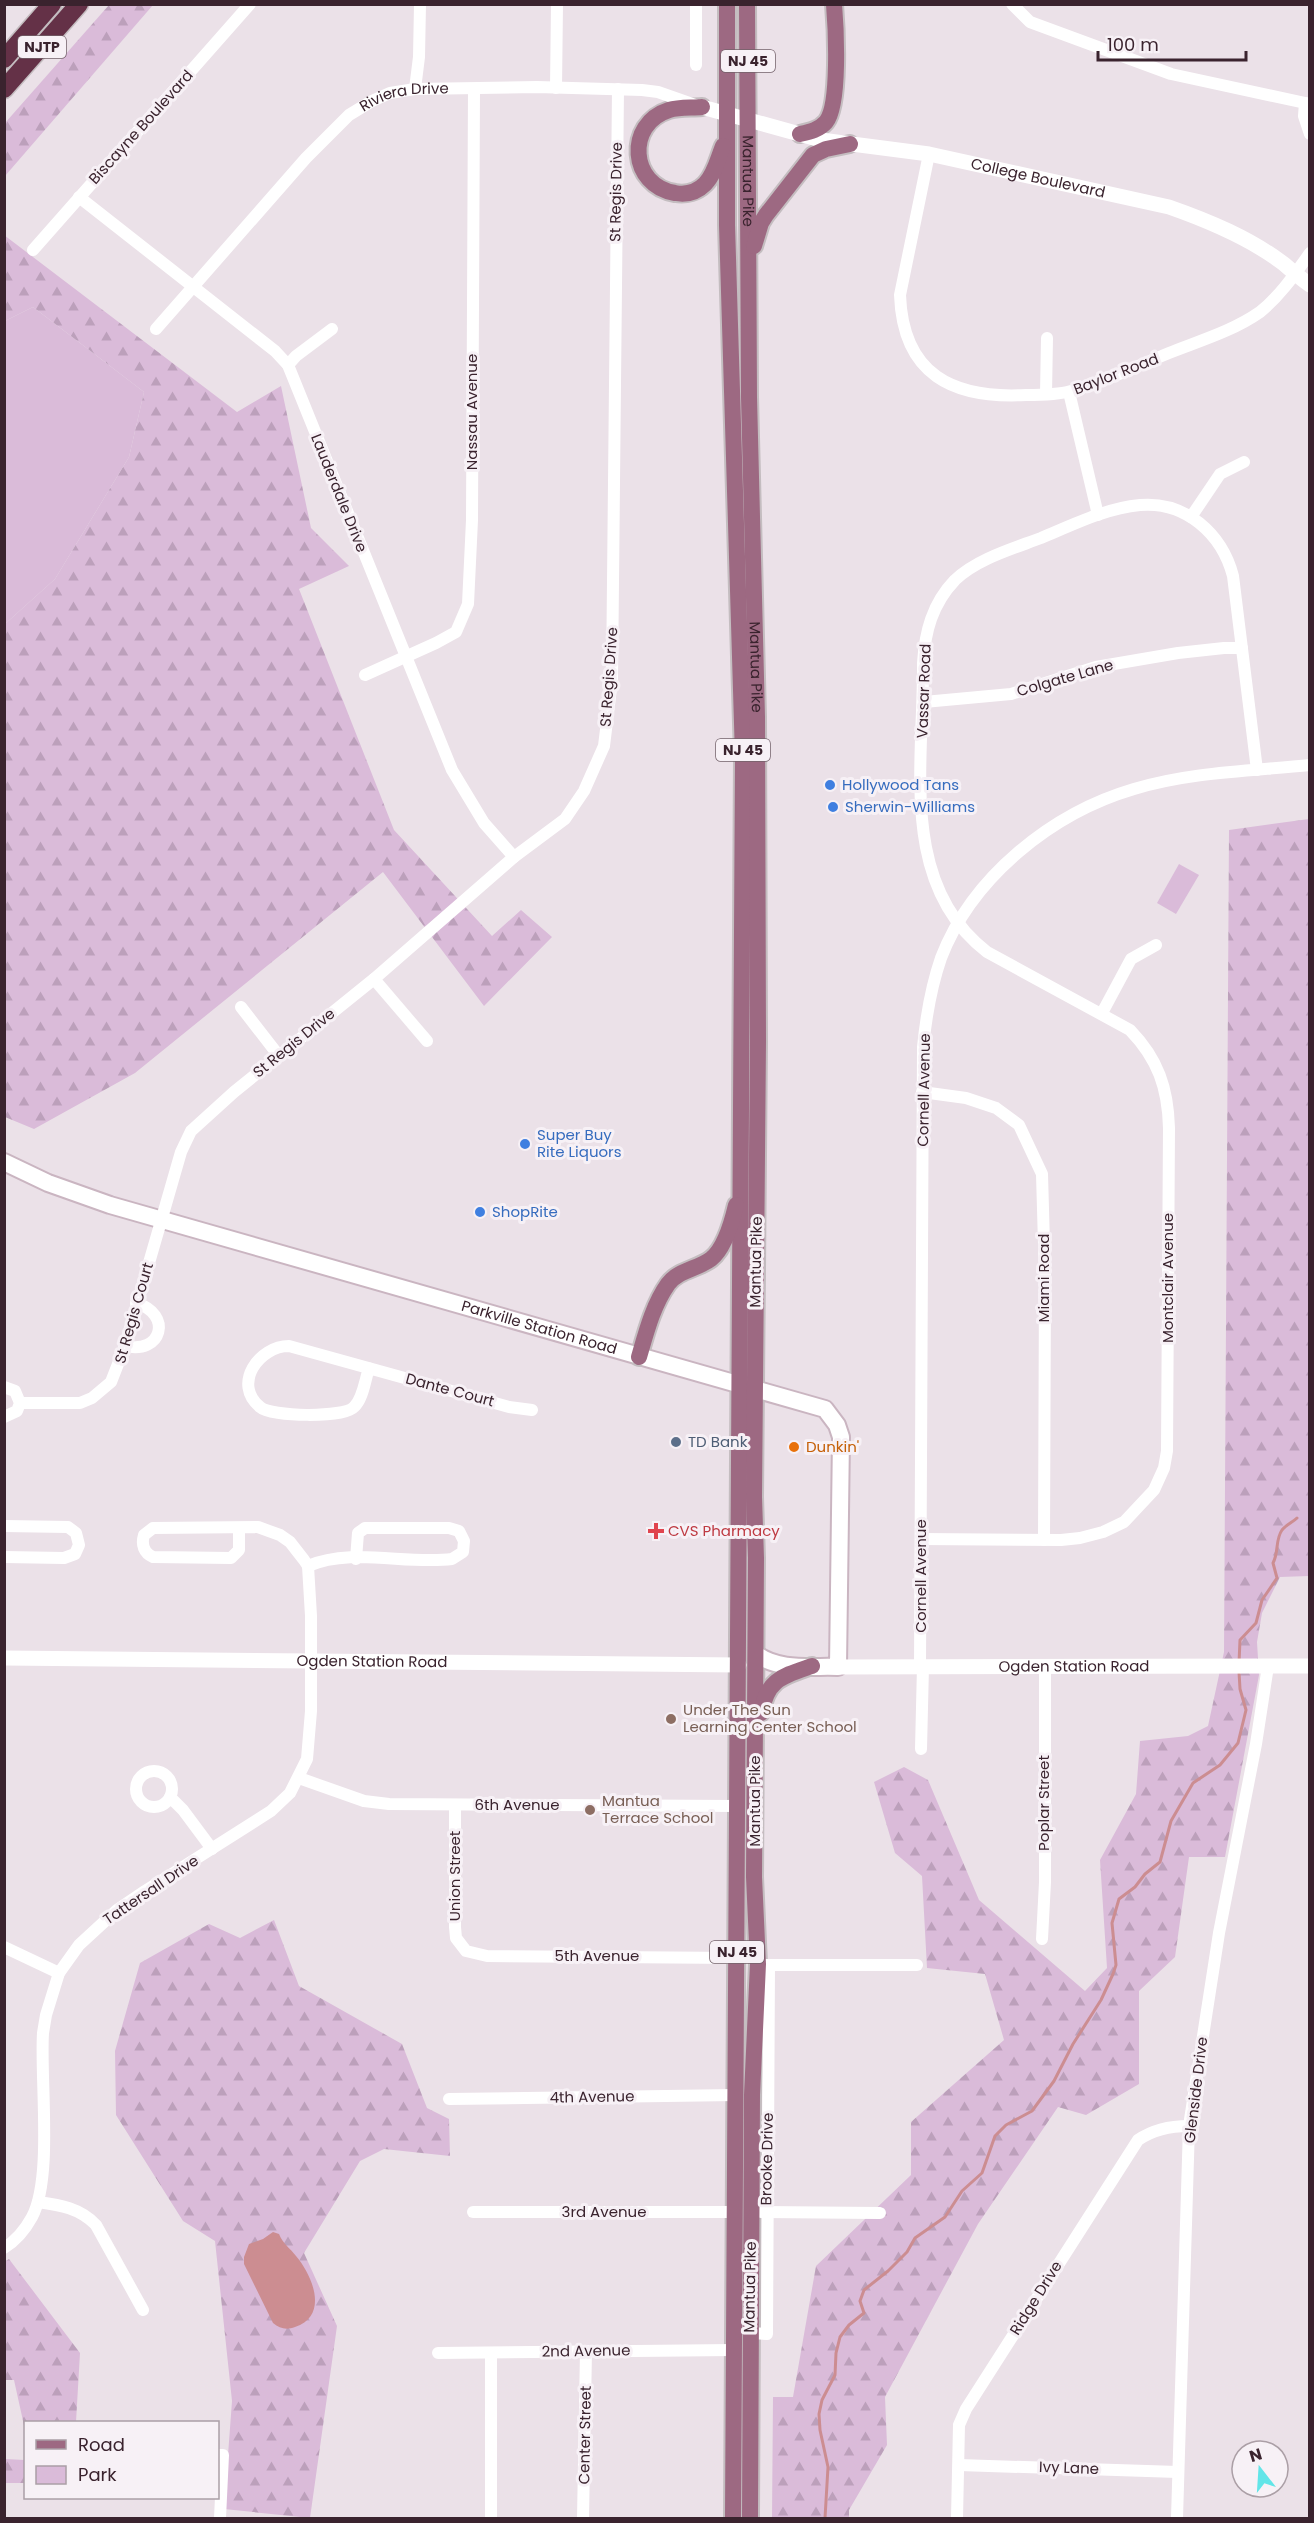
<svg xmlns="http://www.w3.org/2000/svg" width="1314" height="2523" viewBox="0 0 1314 2523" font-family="Poppins,sans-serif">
	<defs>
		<pattern id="forest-firs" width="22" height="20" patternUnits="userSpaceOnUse" patternTransform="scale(1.5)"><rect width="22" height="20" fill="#dabbd9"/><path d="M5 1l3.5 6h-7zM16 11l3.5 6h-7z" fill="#bca0bb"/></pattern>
	</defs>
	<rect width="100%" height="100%" fill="#ebe1e8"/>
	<g fill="#dabbd9">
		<path d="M 33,307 L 144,392 L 129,457 L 55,579 L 5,624 L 5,321 Z"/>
		<path d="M 1179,864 L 1199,875 L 1176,914 L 1157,903 Z"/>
	</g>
	<g fill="url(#forest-firs)">
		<path d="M 109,5 L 153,5 L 5,176 L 5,123 Z"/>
		<path d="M 4,235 L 237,412 L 281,386 L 311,528 L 349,566 L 299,589 L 394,830 L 492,936 L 521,910 L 552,937 L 484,1006 L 383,872 L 135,1073 L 34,1129 L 5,1117 L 5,624 L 55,579 L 129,457 L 144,392 L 33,307 L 5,321 Z"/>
		<path d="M 1309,819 L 1309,1576 L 1280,1577 L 1262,1613 L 1257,1642 L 1259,1675 L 1225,1857 L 1189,1857 L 1175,1957 L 1139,1991 L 1139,2084 L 1086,2115 L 1058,2107 L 978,2224 L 885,2397 L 887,2445 L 849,2510 L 849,2518 L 772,2518 L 773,2397 L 793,2397 L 816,2266 L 911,2175 L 911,2122 L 1004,2040 L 985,1974 L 927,1968 L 922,1876 L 895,1853 L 874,1782 L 904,1767 L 928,1780 L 979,1900 L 1085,1991 L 1107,1968 L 1100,1860 L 1136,1794 L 1140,1741 L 1188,1736 L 1208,1726 L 1224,1652 L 1229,830 Z"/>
		<path d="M 274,1920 L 299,1986 L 402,2044 L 427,2108 L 449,2119 L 450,2156 L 384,2149 L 360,2161 L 304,2253 L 337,2326 L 310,2518 L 224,2509 L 232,2401 L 215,2241 L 183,2221 L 116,2115 L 115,2051 L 140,1963 L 209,1924 L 240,1938 Z"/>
		<path d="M 9,2259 L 80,2353 L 76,2422 L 26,2422 L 25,2430 L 14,2380 L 5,2380 L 4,2262 Z"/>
		<path d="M 5,2459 L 25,2460 L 25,2483 L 5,2483 Z"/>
	</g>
	<path fill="#cc8d91" d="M 273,2232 L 279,2234 C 283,2244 290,2248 296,2256 C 313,2276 329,2316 295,2327 C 287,2330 280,2329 273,2323 L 244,2264 L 244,2257 L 249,2244 L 263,2239 Z"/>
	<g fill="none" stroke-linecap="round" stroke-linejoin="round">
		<g stroke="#cc8d91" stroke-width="3">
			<path d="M 1239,1663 L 1240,1640 L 1256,1623 L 1262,1600 L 1277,1578 L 1273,1563 C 1279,1552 1275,1540 1282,1530 C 1286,1525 1293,1522 1297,1518"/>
			<path d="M 825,2518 L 828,2467 L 820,2430 L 819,2414 L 822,2400 L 835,2375 L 836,2353 L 840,2337 L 849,2325 L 864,2313 L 860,2301 L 864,2290 L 888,2271 L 907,2252 L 915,2238 L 945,2217 L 962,2191 L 982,2173 L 995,2136 L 1006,2125 L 1032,2111 L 1054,2081 L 1073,2044 L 1101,2000 L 1113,1974 L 1116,1965 L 1112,1923 L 1119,1899 L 1135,1887 L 1145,1874 L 1160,1862 L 1171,1821 L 1193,1783 L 1220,1765 L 1238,1743 L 1246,1710 L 1240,1689 L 1239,1672"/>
		</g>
		<defs>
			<g id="secondary">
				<path id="s5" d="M 4,1162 L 48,1183 L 110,1205 L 825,1409 L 837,1425 L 841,1437 L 838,1667 C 810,1666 779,1671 756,1654"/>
			</g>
			<g id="primary">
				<path d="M 727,4 L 727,225 L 743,756 L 733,2518"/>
				<path id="s6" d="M 747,4 L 749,397 L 757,717 L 758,1041 L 754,1497 L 756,1558 L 754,1877 L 758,1964 L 752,2095 L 750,2518"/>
				<path d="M 702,107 C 691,108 679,107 669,110 C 625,124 630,186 675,193 C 686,195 697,192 705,184 C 715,174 718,158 723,146"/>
				<path d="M 800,134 C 809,132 819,130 826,122 C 840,105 836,28 834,4"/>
				<path d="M 754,246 L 761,223 L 766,215 L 813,155 L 826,149 L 850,144"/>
				<path d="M 639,1357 C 646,1333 653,1305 668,1284 C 678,1270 698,1269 711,1259 C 725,1248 732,1222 736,1205"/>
				<path d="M 761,1713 C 767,1679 783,1676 812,1666"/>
			</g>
			<g id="motorway">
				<path d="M 4,59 L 52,4"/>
				<path d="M 4,89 L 79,4"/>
			</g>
		</defs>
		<use href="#secondary" stroke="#cab5c1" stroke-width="20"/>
		<use href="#primary" stroke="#c4bdc0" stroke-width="20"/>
		<use href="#motorway" stroke="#c4bdc0" stroke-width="21"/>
		<g stroke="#fff" stroke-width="12">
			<path d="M 1012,4 L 1030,22 L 1171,74 L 1310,104"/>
			<path d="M 696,65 L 696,4"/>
			<path d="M 556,88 L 557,4"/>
			<path d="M 415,89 L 419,57 L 420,4"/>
			<path d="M 1305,103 L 1304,116 L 1310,134"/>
			<path d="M 929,154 L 900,295 C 903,375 953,399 1026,395 C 1041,395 1057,395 1071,391 C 1105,382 1137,366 1169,353 C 1199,341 1233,331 1260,312 C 1280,296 1295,274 1310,253"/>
			<path d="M 79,197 L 275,351 L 288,365 L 452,770 L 484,823 L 514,857"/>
			<path d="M 33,250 L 250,4"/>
			<path id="s1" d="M 156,329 L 306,158 L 349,115 L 372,101 L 390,93 L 415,89 L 537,87 L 642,90 L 658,92 L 695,105"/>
			<path d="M 288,365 L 296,356 L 332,329"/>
			<path d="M 1069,392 L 1098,515"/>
			<path d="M 1046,394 L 1047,338"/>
			<path d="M 1191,517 L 1220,474 L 1244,462"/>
			<path d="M 365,675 L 436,643 L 456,632 L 468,604 L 472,520 L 474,89"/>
			<path d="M 924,702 L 1011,694 L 1096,667 L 1178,653 L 1224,648 L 1242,648"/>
			<path d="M 374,979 L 427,1041"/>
			<path d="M 241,1007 L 279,1056"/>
			<path d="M 1102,1013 L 1131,959 L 1156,945"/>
			<path d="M 922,1092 L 966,1098 L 996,1108 L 1019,1125 L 1042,1174 L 1045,1279 L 1044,1540"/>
			<path d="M 125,1346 C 162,1355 173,1314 136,1303"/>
			<path d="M 369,1368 C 365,1380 363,1399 354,1407 C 344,1418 271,1417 260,1407 C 232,1384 259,1346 289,1346 L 509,1407 L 532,1410"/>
			<path d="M 4,1387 L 15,1391 L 20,1403 L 17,1411 L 4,1417"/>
			<path d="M 20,1403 L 80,1403 L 92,1398 L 111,1382 L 125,1346 L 181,1152 L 191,1131 L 234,1092 L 374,979 L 514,857 L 565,819 L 584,791 L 604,746 L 612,680 L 618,89"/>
			<path d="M 4,1526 L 68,1527 L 76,1533 L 79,1545 L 75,1554 L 64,1558 L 4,1557"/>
			<path d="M 921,1539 L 1061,1540 L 1080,1538 L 1103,1532 L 1124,1522 L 1154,1490 L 1164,1468 L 1167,1451 L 1169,1128 C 1168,1088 1158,1059 1130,1030 L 987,952 C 898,884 924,761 923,663 C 925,632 932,604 955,580 C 977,559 1012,549 1041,538 C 1072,525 1106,508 1140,505 C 1186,501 1222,534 1233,576 L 1257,770"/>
			<path d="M 308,1566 C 352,1547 406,1565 452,1559 L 463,1552 L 464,1541 L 459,1531 L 449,1528 L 365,1528 L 358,1533 L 356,1559"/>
			<path d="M 920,1666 L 923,1047 C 926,1017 931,987 941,958 C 972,877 1052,813 1134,789 C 1190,772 1251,771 1310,765"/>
			<path d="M 921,1749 L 923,1666"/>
			<circle cx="154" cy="1789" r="18"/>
			<path d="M 299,1778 L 364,1801 L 389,1804 L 738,1806"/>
			<path d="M 170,1797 L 183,1810 L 212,1849"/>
			<path d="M 455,1805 L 455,1927 L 456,1938 L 466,1951 L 487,1956 L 737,1958"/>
			<path d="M 1042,1939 L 1045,1882 L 1045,1667"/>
			<path d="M 4,1947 L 59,1973"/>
			<path d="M 762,1965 L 917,1965"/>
			<path d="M 449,2099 L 736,2095"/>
			<path d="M 38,2202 C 60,2205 80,2208 96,2225 L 143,2310"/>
			<path d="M 473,2212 L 735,2212"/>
			<path d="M 761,2212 L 880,2213"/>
			<path d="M 4,2248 C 17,2240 25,2230 32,2217 C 53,2178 40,2080 43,2033 L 46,2015 L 59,1973 L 79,1945 L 117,1910 L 145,1891 L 271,1811 L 290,1793 L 307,1759 L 311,1711 L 311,1616 L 308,1566 L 304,1560 L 290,1542 L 280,1535 L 258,1527 L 153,1528 L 144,1535 C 141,1545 144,1553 153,1557 L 231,1558 L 239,1550 L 239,1528"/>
			<path d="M 750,2333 L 767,2334 L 769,1966"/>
			<path d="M 438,2353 L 734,2350"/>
			<path d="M 218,2455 L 223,2455 L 220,2518"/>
			<path d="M 959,2465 L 1178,2472"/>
			<path d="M 491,2518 L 491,2353"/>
			<path d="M 583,2518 L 586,2351"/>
			<path d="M 957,2518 L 959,2425 L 966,2409 L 1138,2140 C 1154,2129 1170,2126 1189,2126"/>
			<path d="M 1177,2518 L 1189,2126 L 1219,1933 L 1256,1744 L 1268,1666"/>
		</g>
		<g stroke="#fff" stroke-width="15">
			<path id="s2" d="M 702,107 L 821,140 L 929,154 L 1169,207 C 1209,221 1250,238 1284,264 C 1292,271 1300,278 1310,285"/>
			<path id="s3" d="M 4,1658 L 739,1665"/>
			<path id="s4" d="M 838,1667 L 1310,1666"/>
		</g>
		<use href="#secondary" stroke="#fff" stroke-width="16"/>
		<use href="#primary" stroke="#9d6982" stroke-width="16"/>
		<use href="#motorway" stroke="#643147" stroke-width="18"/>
	</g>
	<g fill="#3f7fe0" stroke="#f7f1f6" stroke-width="2">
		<circle cx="830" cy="785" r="6"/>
		<circle cx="833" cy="807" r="6"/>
		<circle cx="525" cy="1144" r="6"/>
		<circle cx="480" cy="1212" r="6"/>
	</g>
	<circle fill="#5c6f8a" stroke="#f7f1f6" stroke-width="2" cx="676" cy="1442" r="6"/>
	<circle fill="#e8710a" stroke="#f7f1f6" stroke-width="2" cx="794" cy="1447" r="6"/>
	<path fill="#e0444e" stroke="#f7f1f6" stroke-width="2" d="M653 1522h6v6h6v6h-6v6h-6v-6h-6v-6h6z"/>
	<g fill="#8d6e63" stroke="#f7f1f6" stroke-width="2">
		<circle cx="671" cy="1719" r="6"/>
		<circle cx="590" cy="1810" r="6"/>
	</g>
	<g text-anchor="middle" stroke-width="6" stroke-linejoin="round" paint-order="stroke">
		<g fill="#f7f1f6" stroke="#73616a" stroke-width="1.5">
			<rect x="18" y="36" width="48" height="22" rx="4.5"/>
			<rect x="721" y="50" width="54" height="22" rx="4.5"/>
			<rect x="716" y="739" width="54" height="22" rx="4.5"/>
			<rect x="710" y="1941" width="54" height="22" rx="4.5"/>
		</g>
		<g font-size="14" font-weight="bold" fill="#3a232e">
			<text x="42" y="52">NJTP</text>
			<text x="748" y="66">NJ 45</text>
			<text x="743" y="755">NJ 45</text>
			<text x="737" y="1957">NJ 45</text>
		</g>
		<g font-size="15" fill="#3a232e" stroke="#f7f1f6">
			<text dy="5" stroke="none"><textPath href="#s1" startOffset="348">Riviera Drive</textPath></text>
			<text transform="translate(141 127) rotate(-48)" y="5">Biscayne Boulevard</text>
			<text dy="5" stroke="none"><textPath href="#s2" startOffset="344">College Boulevard</textPath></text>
			<text dy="5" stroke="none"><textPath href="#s6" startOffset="177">Mantua Pike</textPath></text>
			<text transform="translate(616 192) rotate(-89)" y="5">St Regis Drive</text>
			<text transform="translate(1116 374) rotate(-21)" y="5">Baylor Road</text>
			<text transform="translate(472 412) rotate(-90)" y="5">Nassau Avenue</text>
			<text transform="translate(339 493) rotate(68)" y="5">Lauderdale Drive</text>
			<text dy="5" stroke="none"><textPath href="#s6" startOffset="663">Mantua Pike</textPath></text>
			<text transform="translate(609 677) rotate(-86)" y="5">St Regis Drive</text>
			<text transform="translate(1065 678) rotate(-16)" y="5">Colgate Lane</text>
			<text transform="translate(924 691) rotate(-88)" y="5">Vassar Road</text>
			<text transform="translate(294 1043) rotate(-39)" y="5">St Regis Drive</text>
			<text transform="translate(924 1090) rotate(-89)" y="5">Cornell Avenue</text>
			<text transform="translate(756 1262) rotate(-89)" y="5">Mantua Pike</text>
			<text transform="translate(1044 1278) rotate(-90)" y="5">Miami Road</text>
			<text transform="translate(1168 1278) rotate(-90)" y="5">Montclair Avenue</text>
			<text transform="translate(134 1313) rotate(-74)" y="5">St Regis Court</text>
			<text dy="5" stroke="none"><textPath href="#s5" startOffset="561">Parkville Station Road</textPath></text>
			<text transform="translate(450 1390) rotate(15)" y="5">Dante Court</text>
			<text transform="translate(921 1576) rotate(-90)" y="5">Cornell Avenue</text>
			<text dy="5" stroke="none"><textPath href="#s3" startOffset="368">Ogden Station Road</textPath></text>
			<text dy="5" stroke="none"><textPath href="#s4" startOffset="236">Ogden Station Road</textPath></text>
			<text transform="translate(755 1801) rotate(-90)" y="5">Mantua Pike</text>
			<text transform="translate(1044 1803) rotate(-90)" y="5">Poplar Street</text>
			<text x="517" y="1810">6th Avenue</text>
			<text transform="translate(455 1876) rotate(-90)" y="5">Union Street</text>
			<text transform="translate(151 1890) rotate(-34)" y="5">Tattersall Drive</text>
			<text x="597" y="1961">5th Avenue</text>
			<text transform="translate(1196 2090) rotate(-83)" y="5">Glenside Drive</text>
			<text transform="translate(592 2097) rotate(-1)" y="5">4th Avenue</text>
			<text transform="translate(767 2159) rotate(-89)" y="5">Brooke Drive</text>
			<text x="604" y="2217">3rd Avenue</text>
			<text transform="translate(750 2287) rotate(-89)" y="5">Mantua Pike</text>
			<text transform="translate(1036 2298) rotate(-58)" y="5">Ridge Drive</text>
			<text transform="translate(586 2351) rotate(-1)" y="5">2nd Avenue</text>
			<text transform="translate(585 2435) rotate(-89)" y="5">Center Street</text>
			<text transform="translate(1069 2468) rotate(2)" y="5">Ivy Lane</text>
		</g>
		<g font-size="15" fill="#366cbe" stroke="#f7f1f6" text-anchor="start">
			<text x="842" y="790">Hollywood Tans</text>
			<text x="845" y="812">Sherwin-Williams</text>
			<text x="537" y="1140">Super Buy<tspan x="537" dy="17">Rite Liquors</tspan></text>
			<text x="492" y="1217">ShopRite</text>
		</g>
		<g font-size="15" fill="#4e5e75" stroke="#f7f1f6" text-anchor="start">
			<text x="688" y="1447">TD Bank</text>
		</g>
		<g font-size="15" fill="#c56008" stroke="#f7f1f6" text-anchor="start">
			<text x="806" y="1452">Dunkin'</text>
		</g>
		<g font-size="15" fill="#be3a42" stroke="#f7f1f6" text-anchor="start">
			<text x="668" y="1536">CVS Pharmacy</text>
		</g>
		<g font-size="15" fill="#785e54" stroke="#f7f1f6" text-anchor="start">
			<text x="683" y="1715">Under The Sun<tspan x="683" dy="17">Learning Center School</tspan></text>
			<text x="602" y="1806">Mantua<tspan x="602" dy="17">Terrace School</tspan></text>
		</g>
	</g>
	<rect width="1314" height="2523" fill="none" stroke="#3a232e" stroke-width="12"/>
	<rect x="24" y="2421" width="195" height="78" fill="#f7f1f6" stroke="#ab9fa6" stroke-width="1.5"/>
	<rect x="36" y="2440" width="30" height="9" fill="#9d6982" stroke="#ab9fa6" stroke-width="1.5"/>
	<text x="78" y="2451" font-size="18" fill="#3a232e">Road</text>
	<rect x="36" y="2466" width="30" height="18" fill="#dabbd9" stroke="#ab9fa6" stroke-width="1.5"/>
	<text x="78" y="2481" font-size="18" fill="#3a232e">Park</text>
	<g transform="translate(1260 2469) rotate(343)"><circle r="28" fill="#f7f1f6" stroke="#ab9fa6" stroke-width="1.5"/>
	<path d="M0-4.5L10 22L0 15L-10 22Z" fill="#62e5e8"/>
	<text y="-9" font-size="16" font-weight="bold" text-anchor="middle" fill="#3a232e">N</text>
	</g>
	<path d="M1098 51v9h148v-9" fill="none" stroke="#3a232e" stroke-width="3"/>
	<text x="1107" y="51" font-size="18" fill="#3a232e" stroke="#f7f1f6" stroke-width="4.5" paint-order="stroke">100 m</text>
</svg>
